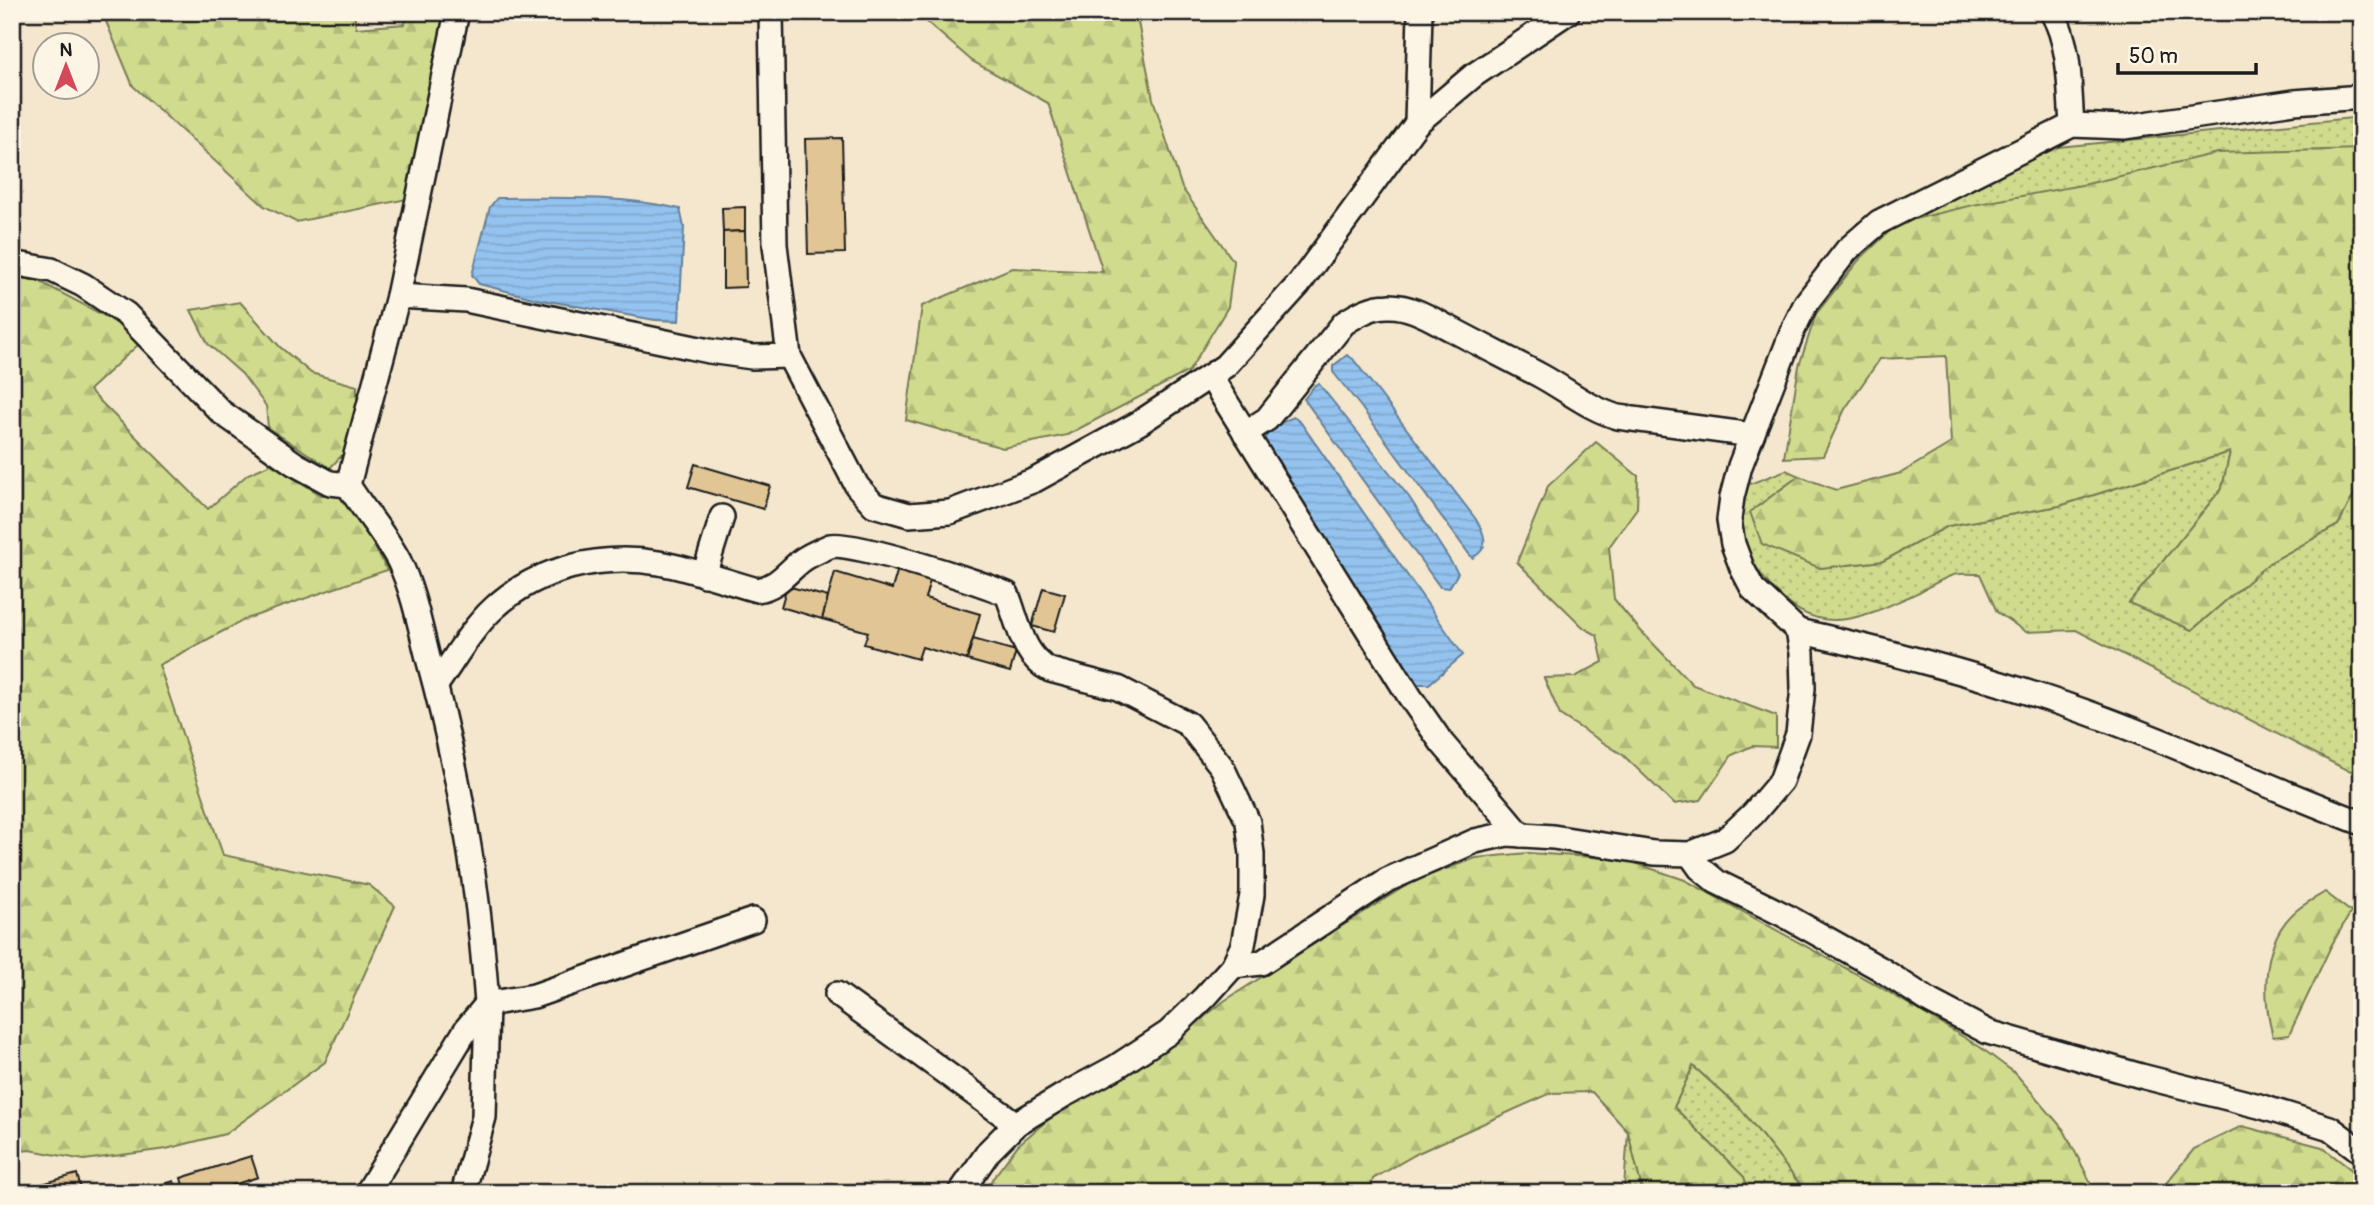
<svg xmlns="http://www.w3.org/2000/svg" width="2374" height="1205" viewBox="0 0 2374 1205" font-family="Pangolin,sans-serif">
	<defs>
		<pattern id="grass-dots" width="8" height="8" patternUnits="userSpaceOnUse" patternTransform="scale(1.75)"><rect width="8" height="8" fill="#d0db8e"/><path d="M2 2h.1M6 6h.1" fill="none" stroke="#b2bb7a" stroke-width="1.8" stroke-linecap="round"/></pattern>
		<pattern id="forest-firs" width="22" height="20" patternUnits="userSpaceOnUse" patternTransform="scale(1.75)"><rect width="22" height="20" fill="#d0db8e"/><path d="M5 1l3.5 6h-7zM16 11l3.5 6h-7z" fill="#b2bb7a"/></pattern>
		<pattern id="water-rules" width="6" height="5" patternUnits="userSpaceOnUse" patternTransform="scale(1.75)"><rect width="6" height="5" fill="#94c3ef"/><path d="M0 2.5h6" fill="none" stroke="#7fa7cc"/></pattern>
	</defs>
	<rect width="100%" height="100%" fill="#f4e7cd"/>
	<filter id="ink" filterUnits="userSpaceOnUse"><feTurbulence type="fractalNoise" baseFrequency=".0143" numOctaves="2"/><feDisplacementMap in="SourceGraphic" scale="14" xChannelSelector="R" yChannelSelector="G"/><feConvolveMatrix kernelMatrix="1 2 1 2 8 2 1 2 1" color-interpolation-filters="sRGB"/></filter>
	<g filter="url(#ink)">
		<g fill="url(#grass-dots)" stroke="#767c55" stroke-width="2">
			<path d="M 2362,117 L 2362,149 C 2308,153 2256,161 2203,168 C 2100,182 1999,199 1898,223 L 1982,180 L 2058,147 Z"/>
			<path d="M 2230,452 L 2222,488 L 2130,602 L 2192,630 L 2269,563 L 2338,525 L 2362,479 L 2362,775 L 2341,767 L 2076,630 L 2026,632 L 1997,612 L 1980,574 C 1971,574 1961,573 1953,575 C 1942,579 1930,586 1919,592 C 1857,621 1814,642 1764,578 C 1734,539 1735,531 1747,485 L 1786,470 L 1799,476 L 1750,512 L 1820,568 L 1883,561 L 1948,526 L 2059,506 Z"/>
			<path d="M 1693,1066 L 1740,1108 L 1807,1193 L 1749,1193 L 1744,1177 L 1674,1107 Z"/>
			<path d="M 1628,1132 L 1643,1193 L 1625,1193 L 1624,1188 Z"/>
		</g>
		<g fill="url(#forest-firs)" stroke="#767c55" stroke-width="2">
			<path d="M 102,12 L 354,12 L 356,28 L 405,24 L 407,12 L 447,12 L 407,199 L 296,222 L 264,206 L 133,86 Z"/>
			<path d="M 926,12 L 1136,12 L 1153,99 L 1182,188 L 1234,262 L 1228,307 L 1189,371 L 1067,435 L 1003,448 L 906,420 L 922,306 L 1012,268 L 1103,272 L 1048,103 L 972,61 L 927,22 Z"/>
			<path d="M 2362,149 L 2362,479 L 2338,525 L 2269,563 L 2192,630 L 2129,603 L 2222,488 L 2230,452 L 2059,506 L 1948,526 L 1883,561 L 1820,568 L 1762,544 L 1750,512 L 1799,476 L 1836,490 L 1901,473 L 1951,443 L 1946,356 L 1880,359 L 1845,409 L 1823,456 L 1784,458 L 1799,366 L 1816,314 L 1859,260 L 1898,223 L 1973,205 L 2087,184 L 2217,153 Z"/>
			<path d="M 12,279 L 37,280 L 118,323 L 139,344 L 89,390 L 208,509 L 248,474 L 271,464 L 321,495 L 342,495 L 366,530 L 387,570 L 246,619 L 159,665 L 223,855 L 369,885 L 395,906 L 325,1062 L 225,1134 L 166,1149 L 84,1160 L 30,1150 L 12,1152 Z"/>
			<path d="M 240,302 L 280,347 L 311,373 L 357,386 L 357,408 L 345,452 L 330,468 L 268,428 L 266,406 L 242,374 L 208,344 L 191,310 Z"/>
			<path d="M 1596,442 L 1638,476 L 1637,508 L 1609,547 L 1614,599 L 1640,630 L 1693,685 L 1776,716 L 1776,747 L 1752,746 L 1732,755 L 1701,800 L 1674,804 L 1623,755 L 1560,715 L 1544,678 L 1575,677 L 1603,662 L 1597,635 L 1584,628 L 1517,562 L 1548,486 Z"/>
			<path d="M 1528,853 L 1623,859 L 1685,880 L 1875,984 L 1980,1047 L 2016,1074 L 2064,1130 L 2096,1193 L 1807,1193 L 1740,1108 L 1693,1066 L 1674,1107 L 1744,1177 L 1749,1193 L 1643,1193 L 1628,1132 L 1592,1092 L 1551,1093 L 1418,1153 L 1373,1179 L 1369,1193 L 1103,1193 L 1081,1185 L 1075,1193 L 982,1193 L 1018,1145 L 1068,1103 L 1171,1044 L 1224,1001 L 1364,912 L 1415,880 L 1476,858 Z"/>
			<path d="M 2325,892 L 2351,912 L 2331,946 L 2289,1035 L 2273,1037 C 2262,996 2261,940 2297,910 C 2305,903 2316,898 2325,892 Z"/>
			<path d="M 2242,1126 L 2322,1147 L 2362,1178 L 2362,1193 L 2158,1193 L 2194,1149 Z"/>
		</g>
		<g fill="url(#water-rules)" stroke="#64809b" stroke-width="2">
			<path d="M 497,198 C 557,198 621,195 680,209 L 684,227 L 679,321 L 655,320 L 537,299 L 479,284 L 472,275 L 490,207 Z"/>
			<path d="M 1347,355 L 1353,359 L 1475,518 C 1485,533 1491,549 1472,558 L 1361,407 L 1333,372 L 1333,366 Z"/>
			<path d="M 1319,384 L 1409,497 L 1458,573 L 1449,588 L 1440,587 L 1304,399 L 1315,385 Z"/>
			<path d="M 1294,417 L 1301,423 L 1463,655 L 1429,684 L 1416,684 L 1263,444 C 1267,428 1279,423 1294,417 Z"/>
		</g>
		<g fill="#e1c595" stroke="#1c1c1c" stroke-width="2">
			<path d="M 842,138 L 845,253 L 808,254 L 805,139 Z"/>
			<path d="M 745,207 L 745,231 L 723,232 L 722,208 Z"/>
			<path d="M 745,231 L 746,287 L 723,288 L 723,232 Z"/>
			<path d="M 695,464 L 770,486 L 763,509 L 688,487 Z"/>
			<path d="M 899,565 L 932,574 L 925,598 L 980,614 L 967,660 L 922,647 L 918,659 L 864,644 L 868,632 L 822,619 L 835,572 L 892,589 Z"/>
			<path d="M 787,586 L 828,597 L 822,619 L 781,607 Z"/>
			<path d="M 1043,588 L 1065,594 L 1054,632 L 1032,626 Z"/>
			<path d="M 973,639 L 1016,651 L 1010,672 L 967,660 Z"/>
			<path d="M 251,1156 L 258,1177 L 208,1193 L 185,1193 L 181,1178 Z"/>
			<path d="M 77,1174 L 82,1193 L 14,1193 L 14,1192 Z"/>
			<path d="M 174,1181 L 177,1193 L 134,1193 Z"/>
		</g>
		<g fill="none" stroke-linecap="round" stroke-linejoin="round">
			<defs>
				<g id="minor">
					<path d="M 457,12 L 398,296 L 348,485 C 364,511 385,534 399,561 C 413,590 420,626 428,658 C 459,771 479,887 487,1004 L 534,996 L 753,920"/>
					<path d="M 771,12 L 775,245 L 789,356 L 857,486 L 874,505 L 909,515 L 950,512 L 1035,480 L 1139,423 L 1225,366 L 1299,284 L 1417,123 L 1474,75 L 1568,12"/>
					<path d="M 2052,12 C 2071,45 2069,88 2072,125"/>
					<path d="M 1417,123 L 1420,12"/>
					<path d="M 12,263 L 52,270 L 83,285 L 126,314 L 221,412 L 295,464 L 330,483 L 348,485"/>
					<path d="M 398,296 L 466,300 L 709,351 L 752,357 L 789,356"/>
					<path d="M 1210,376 L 1410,697 L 1442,743 L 1521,835"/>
					<path d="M 1245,433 L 1267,419 L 1344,323 C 1358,314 1372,306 1388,306 C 1411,305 1433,320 1453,330 C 1483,346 1513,361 1543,377 C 1568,391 1590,409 1618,417 L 1752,435"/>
					<path d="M 704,575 L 722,517"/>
					<path d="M 1798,631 C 1901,654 2006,682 2105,719 C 2191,751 2275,790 2362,823"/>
					<path d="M 436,685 C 454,660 471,629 494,608 C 537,568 601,553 659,563 C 692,569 725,581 757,590 C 777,587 786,573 801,561 C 809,555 821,550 830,546 C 850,540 983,583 1007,594 C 1018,621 1022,656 1050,670 L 1118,688 L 1188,724 L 1222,767 L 1248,822 L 1252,854 L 1252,895 L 1243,945 L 1233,966 L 1205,997 L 1168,1033 L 1116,1067 L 1064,1095 L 1016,1124 L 989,1151 L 960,1193"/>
					<path d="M 1690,854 L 1700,868 L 1717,882 L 1784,915 L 1879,968 L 1931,1002 L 1988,1032 L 2141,1076 L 2259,1106 L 2330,1128 L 2362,1152"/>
					<path d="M 1233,966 L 1261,963 L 1387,880 L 1475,841 L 1507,834 L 1553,837 L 1654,853 L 1690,854 L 1725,840 L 1753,814 L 1781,781 L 1798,734 L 1803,688 L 1802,653 L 1798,631 L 1753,589 L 1742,568 L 1733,544 L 1729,520 L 1732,497 L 1740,466 L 1793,330 L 1806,303 L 1847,250 L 1879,222 L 2072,125 L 2124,127 L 2294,102 L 2362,97"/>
					<path d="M 837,994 L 1016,1124"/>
					<path d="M 367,1193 L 467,1028 L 487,1004"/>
					<path d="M 463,1193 L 484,1117 L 487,1004"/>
				</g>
			</defs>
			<use href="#minor" stroke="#1c1c1c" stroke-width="28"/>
			<use href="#minor" stroke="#fcf5e5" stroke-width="23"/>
		</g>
	</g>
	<rect width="2374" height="1205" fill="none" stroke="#fcf5e5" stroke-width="42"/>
	<rect x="21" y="21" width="2332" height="1163" fill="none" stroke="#1c1c1c" stroke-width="2.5" filter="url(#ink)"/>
	<g transform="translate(66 66)"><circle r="33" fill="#fcf5e5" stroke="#a29e95" stroke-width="2"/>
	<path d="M0-5L12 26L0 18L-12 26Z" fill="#d1495b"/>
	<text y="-10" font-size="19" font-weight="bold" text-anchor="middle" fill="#1c1c1c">N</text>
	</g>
	<path d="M2118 63v10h138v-10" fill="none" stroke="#1c1c1c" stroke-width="3.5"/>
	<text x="2129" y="63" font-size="21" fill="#1c1c1c" stroke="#fcf5e5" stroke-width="5" paint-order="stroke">50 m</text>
</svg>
